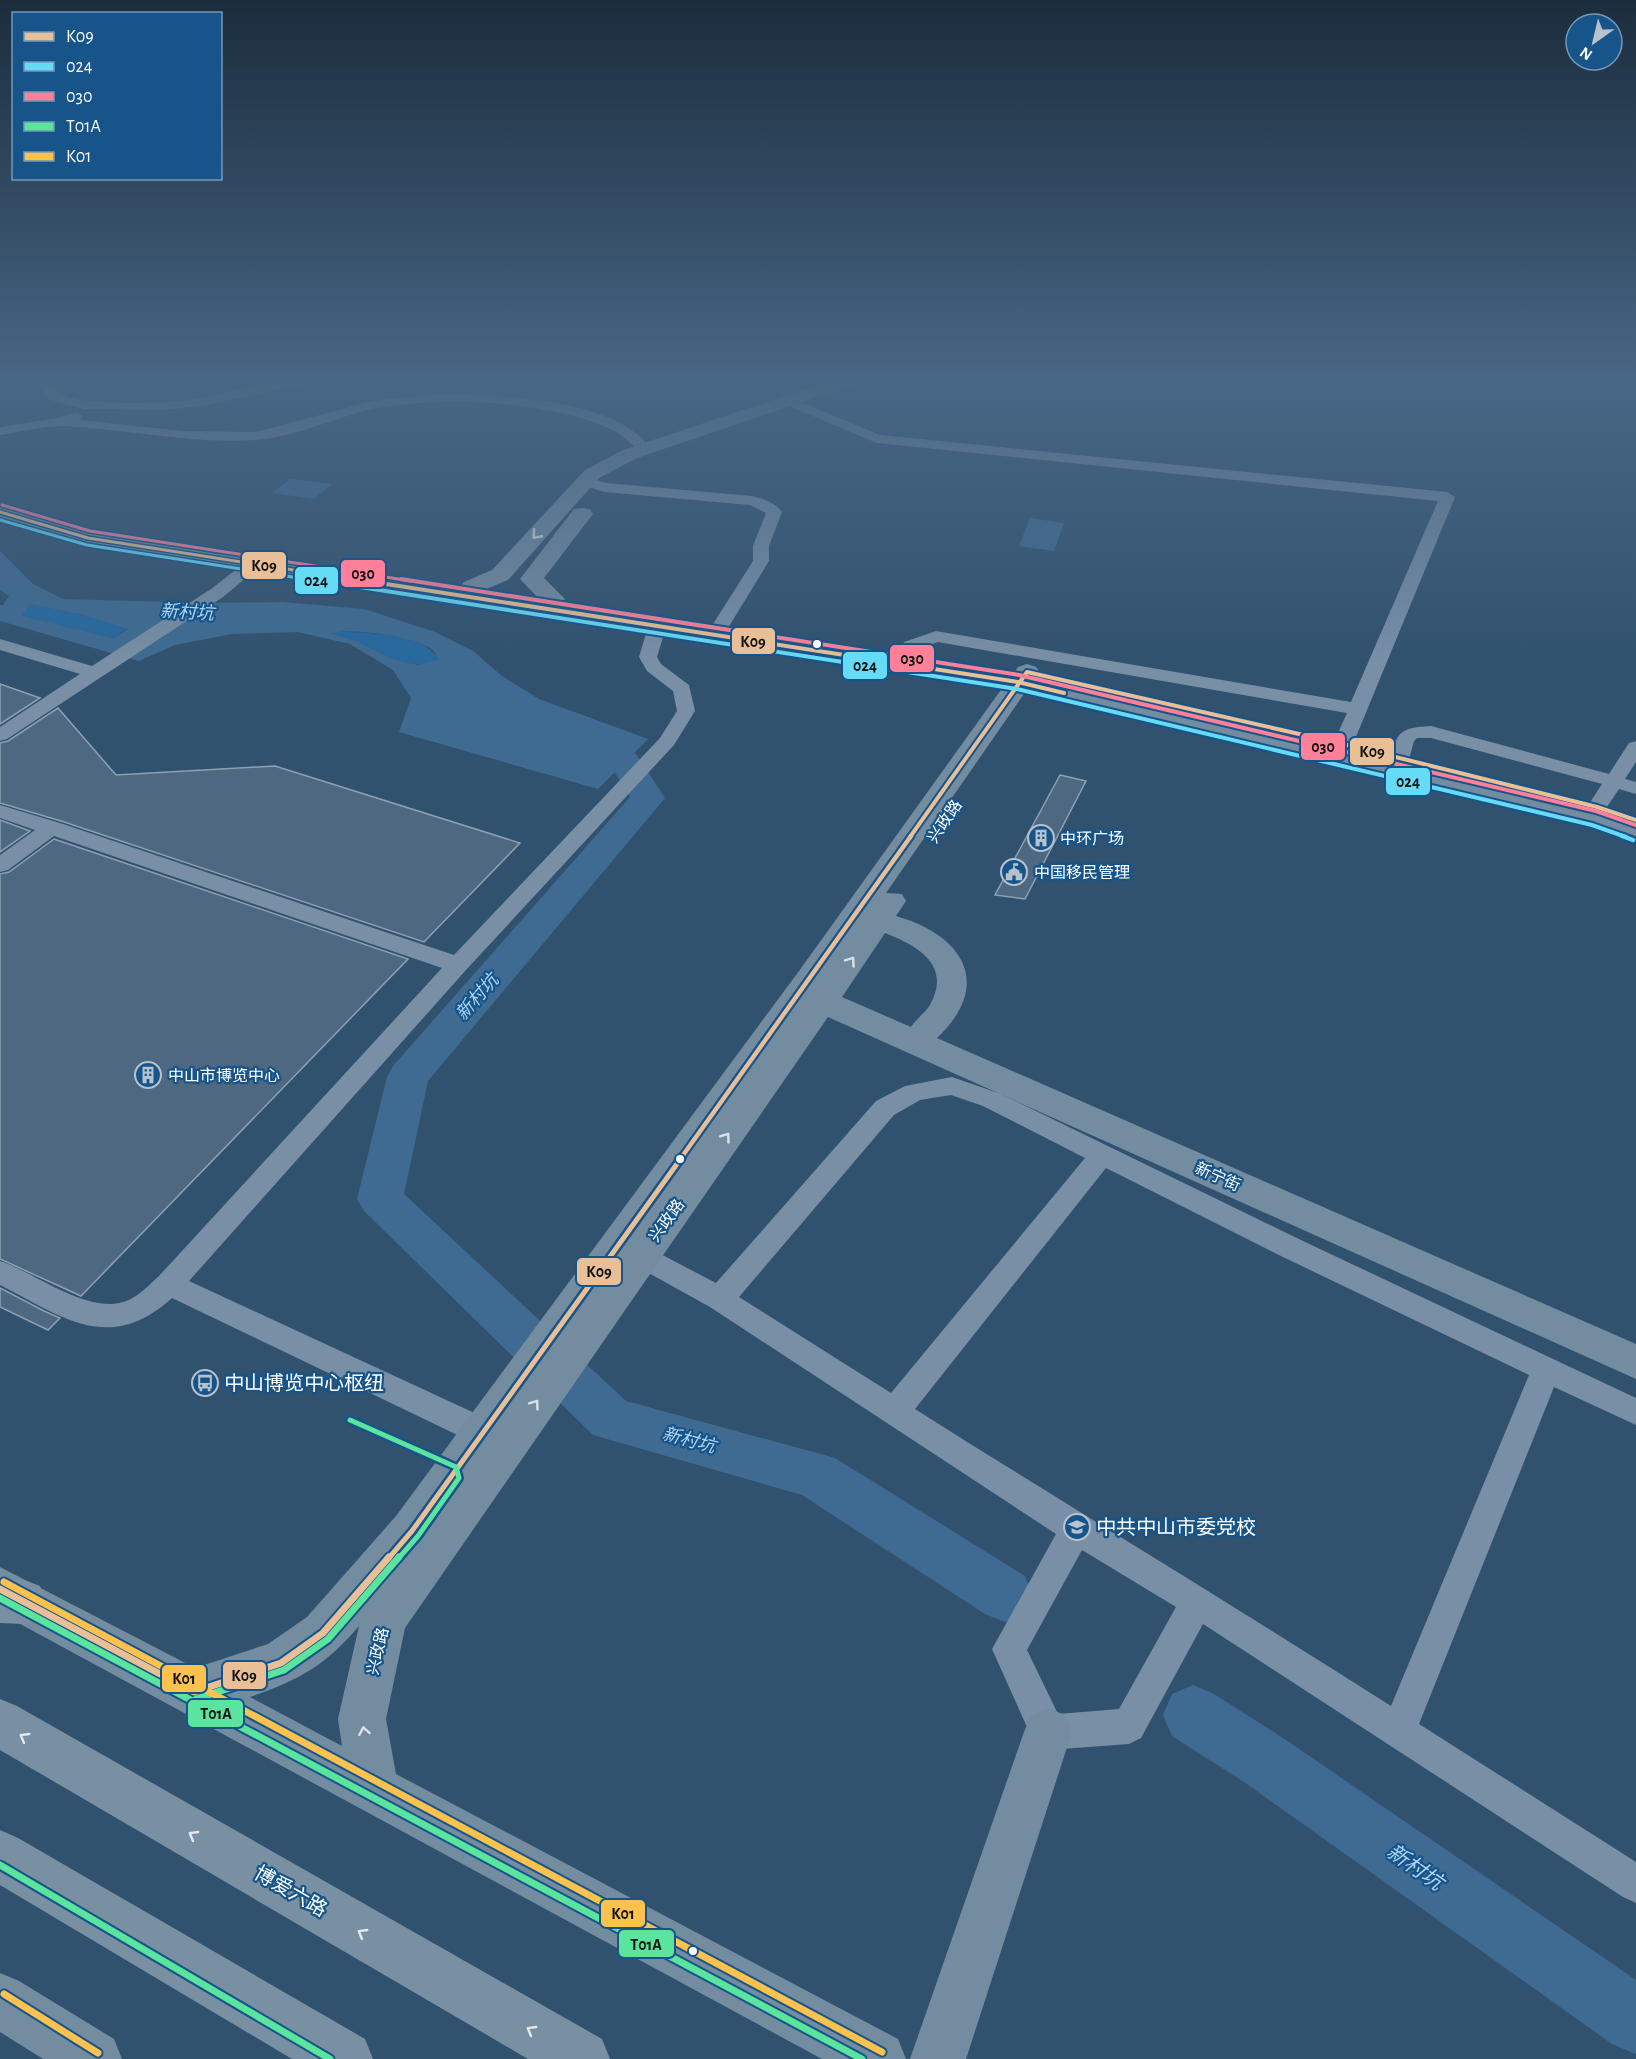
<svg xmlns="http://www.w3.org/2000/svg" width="1636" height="2059" viewBox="0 0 1636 2059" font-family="'Alegreya Sans','Noto Sans SC',sans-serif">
	<rect width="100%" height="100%" fill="#31526f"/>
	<g fill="#27699f">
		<path d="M 30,604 L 83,615 L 128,628 L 113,638 L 21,616 Z"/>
		<path d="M 327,632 C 358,632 421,631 439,659 L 418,665 L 393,659 L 359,642 Z"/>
	</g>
	<g fill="#3f6b92" fill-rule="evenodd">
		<path d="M 290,479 L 332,484 L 314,499 L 272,493 Z"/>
		<path d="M 1030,518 L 1064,523 L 1054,551 L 1019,546 Z"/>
		<path d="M 0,551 L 33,584 L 63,599 L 212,603 L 282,602 L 364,609 L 435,632 L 473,651 L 502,676 L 539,699 L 648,739 L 598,789 L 399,732 L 411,698 L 393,670 L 350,644 L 298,632 L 232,634 L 175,645 L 139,661 L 0,621 L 0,605 L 3,605 L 9,596 L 0,590 ZM 30,604 L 83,615 L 128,629 L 113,638 L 22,616 ZM 330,633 C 354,628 408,635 430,648 C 434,650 436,655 439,659 L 418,665 L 393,659 L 359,642 Z"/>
	</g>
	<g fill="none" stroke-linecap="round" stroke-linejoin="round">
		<g fill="#3f6b92" fill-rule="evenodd">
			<path d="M 571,735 L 636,754 L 665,798 L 428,1081 L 404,1194 L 626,1401 L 835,1458 L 1025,1576 L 1033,1595 L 1025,1614 L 1005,1622 L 985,1614 L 802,1495 L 593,1435 L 364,1211 L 357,1199 L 387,1077 L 393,1066 L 630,797 L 612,768 L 559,752 L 555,745 L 559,738 Z"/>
			<path d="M 1193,1685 L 1214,1694 L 1286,1740 L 1636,1980 L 1636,2054 L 1612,2044 L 1244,1782 L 1172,1736 L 1163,1715 L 1172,1694 Z"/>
		</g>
	</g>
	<g fill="#4d6880" stroke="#8ca1b2" stroke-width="1.5">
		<path d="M 0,684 L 40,698 L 0,724 Z"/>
		<path d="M 58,708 L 116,775 L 275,766 L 520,843 L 424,942 L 61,821 L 0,803 L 0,743 L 8,741 Z"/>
		<path d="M 1060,775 L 1086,781 L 1025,899 L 995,895 Z"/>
		<path d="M 0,820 L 30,831 L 0,852 Z"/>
		<path d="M 54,839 L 408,959 L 81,1296 L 0,1259 L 0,874 L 9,872 Z"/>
		<path d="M 0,1288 L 44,1311 L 60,1318 L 48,1330 L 0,1307 Z"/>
	</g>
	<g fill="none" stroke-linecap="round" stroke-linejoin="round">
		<g fill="#788fa5" fill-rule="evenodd">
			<path d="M 42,375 L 54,375 L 54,387 C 65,401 87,401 104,402 C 137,404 173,403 205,397 C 247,389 292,372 336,375 L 329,379 L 202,406 L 162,410 L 83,409 L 50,400 L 40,387 Z"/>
			<path d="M 442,394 C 497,395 612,398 648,445 L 646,448 L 636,448 C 629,442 622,435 615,431 C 551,400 437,395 368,410 C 331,419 293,438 254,440 C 189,444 127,429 63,426 C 43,426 20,432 0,435 L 0,427 L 58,418 L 76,412 L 83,416 L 79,420 L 183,431 L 256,432 L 376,400 Z"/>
			<path d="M 789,397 L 880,435 L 1447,492 L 1455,497 L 1353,744 L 1350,748 L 1336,748 L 1333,744 L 1347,713 L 938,642 L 917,649 L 913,656 L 901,656 L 898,652 L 904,642 L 936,631 L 1351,702 L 1438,501 L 877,443 L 784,404 L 782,401 L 784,398 Z"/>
			<path d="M 585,476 L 606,483 L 752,496 C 764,499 774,502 782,512 L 769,546 L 769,561 L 728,628 L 716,628 L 713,624 L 753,561 L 753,546 L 766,513 L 750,505 L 604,492 L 580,484 L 577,481 L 580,478 Z"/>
			<path d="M 253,559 L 261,564 L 259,567 L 223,597 L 7,739 L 0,741 L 0,727 L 80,674 L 0,650 L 0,639 L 92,666 L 211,589 L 247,561 Z"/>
			<path d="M 657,622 L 663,623 L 666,627 L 657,657 L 661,664 L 689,685 L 695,711 L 674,745 L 466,970 L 189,1281 L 494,1422 L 498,1432 L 494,1442 L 483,1446 L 472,1442 L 172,1298 C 109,1355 63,1317 0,1285 L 0,1261 C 37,1273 96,1322 134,1297 C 143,1292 151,1283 159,1276 L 442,968 L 54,836 L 8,870 L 0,872 L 0,855 L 35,830 L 0,818 L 0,805 L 60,823 L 454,955 L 660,738 L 677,711 L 673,691 L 647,671 L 639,657 L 648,627 L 651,623 Z"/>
			<path d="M 1431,726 L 1609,774 L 1629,743 L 1636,741 L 1636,762 L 1625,779 L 1636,782 L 1636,794 L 1619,789 L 1607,807 L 1601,822 L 1594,824 L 1587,822 L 1584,818 L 1587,807 L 1602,784 L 1431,738 L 1417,738 L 1414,741 L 1408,763 L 1394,763 L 1391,759 C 1397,730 1401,728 1431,726 Z"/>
			<path d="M 952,1077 L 1001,1094 L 1303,1241 L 1636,1398 L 1636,1425 L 1554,1387 L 1419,1724 L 1636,1862 L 1636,1903 L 1623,1897 L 1203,1624 L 1141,1738 L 1129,1744 L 1048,1750 L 1035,1745 L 992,1649 L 1056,1534 L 710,1307 L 618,1256 L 614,1248 L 618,1240 L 628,1237 L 716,1283 L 876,1101 L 905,1086 ZM 951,1095 L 983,1106 L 1085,1158 L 891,1393 L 739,1297 L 894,1115 L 920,1100 ZM 1106,1168 L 1283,1257 L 1529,1375 L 1391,1706 C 1233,1605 1073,1509 915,1409 ZM 1082,1550 L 1176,1607 L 1119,1709 L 1058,1714 L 1027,1650 Z"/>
		</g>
		<g fill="#738ca0" fill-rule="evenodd">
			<path d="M 848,375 L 874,375 L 871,379 L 637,458 L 599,478 L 508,580 L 479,592 L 542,602 L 520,579 L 574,509 L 582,508 L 590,509 L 593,514 L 544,578 L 565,599 L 560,604 L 1013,674 L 1018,667 L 1027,664 L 1036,667 L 1040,672 L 1035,678 L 1594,810 L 1636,823 L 1636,842 L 1585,824 L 1026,691 L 886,893 L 902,894 L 906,901 L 896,916 C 963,935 994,984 937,1038 L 1636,1344 L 1636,1379 L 828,1017 L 405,1628 L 386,1719 L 396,1774 L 898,2039 L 906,2059 L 822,2059 L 0,1613 L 0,1567 L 195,1668 L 268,1644 L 307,1617 L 396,1516 L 799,971 L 1003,687 L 88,545 L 0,519 L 0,506 L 91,532 L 462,589 L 460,587 L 464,582 L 492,570 L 585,470 L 623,450 ZM 885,933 C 918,946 952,965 930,1005 C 925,1013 916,1019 911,1027 L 842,997 ZM 359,1626 L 338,1719 L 342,1746 L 250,1697 C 299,1680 325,1666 359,1626 Z"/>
			<path d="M 1048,1708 L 1065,1715 L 1072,1732 L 966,2059 L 910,2059 L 1024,1732 L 1031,1715 Z"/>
			<path d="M 0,1973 L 19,1981 L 114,2039 L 122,2059 L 43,2059 L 0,2032 Z"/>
		</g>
		<g fill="#7990a3" fill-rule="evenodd">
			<path d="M 0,1579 L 24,1580 L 40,1586 L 47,1602 L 40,1618 L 24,1624 L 0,1623 Z"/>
			<path d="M 0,1699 L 17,1706 L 602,2039 L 610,2059 L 528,2059 L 0,1750 Z"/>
			<path d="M 0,1830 L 18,1838 L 365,2039 L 373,2059 L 292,2059 L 0,1885 Z"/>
		</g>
		<defs>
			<path id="bus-1-far4" d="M 0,512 L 88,538 L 364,581"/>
			<g id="bus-1-far3">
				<path d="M 354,579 L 1018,682 L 1064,693"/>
				<path d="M 910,837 L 1027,672 L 1343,744 L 1597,807 L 1636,820"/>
			</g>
			<path id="bus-1-far2" d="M 681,1158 L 911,836"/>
			<path id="bus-1-far1" d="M 388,1559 L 412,1531 L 682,1157"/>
			<path id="bus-1" d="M 0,1589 L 194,1692 L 281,1663 L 323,1633 L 389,1557"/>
			<path id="bus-2-far2" d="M 0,520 L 87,545 L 318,581"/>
			<path id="bus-2-far1" d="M 308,579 L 1017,689 L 1592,825 L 1626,837"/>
			<path id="bus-2" d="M 1622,836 L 1633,840"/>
			<path id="bus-3-far1" d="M 2,505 L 90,531 L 411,581"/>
			<path id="bus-3" d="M 401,579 L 1019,675 L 1596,811 L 1636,825"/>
			<path id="bus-4-far1" d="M 350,1420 L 456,1467 L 459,1478 L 418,1536 L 398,1559"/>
			<g id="bus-4">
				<path d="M 0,1598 L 862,2059"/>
				<path d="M 196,1699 L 284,1670 L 328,1639 L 399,1557"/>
				<path d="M 0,1865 L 330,2059"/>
			</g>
			<g id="bus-5">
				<path d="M 4,1582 L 882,2052"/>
				<path d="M 4,1994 L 98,2053"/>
			</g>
		</defs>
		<use href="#bus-1-far4" stroke="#16548a" stroke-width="6"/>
		<use href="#bus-1-far3" stroke="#16548a" stroke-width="8"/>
		<use href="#bus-1-far2" stroke="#16548a" stroke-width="9"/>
		<use href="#bus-1-far1" stroke="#16548a" stroke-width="10"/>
		<use href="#bus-1" stroke="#16548a" stroke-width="11"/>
		<use href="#bus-2-far2" stroke="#16548a" stroke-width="6"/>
		<use href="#bus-2-far1" stroke="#16548a" stroke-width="8"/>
		<use href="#bus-2" stroke="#16548a" stroke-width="9"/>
		<use href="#bus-3-far1" stroke="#16548a" stroke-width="6"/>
		<use href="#bus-3" stroke="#16548a" stroke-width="8"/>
		<use href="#bus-4-far1" stroke="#16548a" stroke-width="10"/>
		<use href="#bus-4" stroke="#16548a" stroke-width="11"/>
		<use href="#bus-5" stroke="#16548a" stroke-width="11"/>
		<use href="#bus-1-far4" stroke="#e8bf96" stroke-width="3"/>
		<use href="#bus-1-far3" stroke="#e8bf96" stroke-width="4"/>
		<use href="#bus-1-far2" stroke="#e8bf96" stroke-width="4.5"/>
		<use href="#bus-1-far1" stroke="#e8bf96" stroke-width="5"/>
		<use href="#bus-1" stroke="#e8bf96" stroke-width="7"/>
		<use href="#bus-2-far2" stroke="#66dbf5" stroke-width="3"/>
		<use href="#bus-2-far1" stroke="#66dbf5" stroke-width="4"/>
		<use href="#bus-2" stroke="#66dbf5" stroke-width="4.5"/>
		<use href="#bus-3-far1" stroke="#ff8098" stroke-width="3"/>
		<use href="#bus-3" stroke="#ff8098" stroke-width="4"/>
		<use href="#bus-4-far1" stroke="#5ae49d" stroke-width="5"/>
		<use href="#bus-4" stroke="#5ae49d" stroke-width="7"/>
		<use href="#bus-5" stroke="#fcc24d" stroke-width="7"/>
	</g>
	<defs><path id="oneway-chevron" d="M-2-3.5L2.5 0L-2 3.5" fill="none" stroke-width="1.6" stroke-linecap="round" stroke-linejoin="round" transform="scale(1.5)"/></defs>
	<g stroke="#dce2e7">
		<use href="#oneway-chevron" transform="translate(536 535) rotate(132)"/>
		<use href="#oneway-chevron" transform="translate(851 961) rotate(-55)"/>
		<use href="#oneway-chevron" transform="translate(726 1137) rotate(-54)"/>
		<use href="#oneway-chevron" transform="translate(535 1404) rotate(-54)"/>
		<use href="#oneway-chevron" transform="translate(364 1731) rotate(-100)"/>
	</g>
	<g stroke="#e4e9ed">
		<use href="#oneway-chevron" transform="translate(24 1737) rotate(-150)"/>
		<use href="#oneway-chevron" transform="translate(193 1835) rotate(-150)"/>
		<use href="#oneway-chevron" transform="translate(362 1933) rotate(-150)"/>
		<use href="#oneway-chevron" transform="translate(531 2030) rotate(-150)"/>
	</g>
	<linearGradient id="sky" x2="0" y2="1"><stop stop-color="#1b2d3d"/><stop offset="0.57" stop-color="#486685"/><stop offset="1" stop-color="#486685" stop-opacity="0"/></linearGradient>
	<rect width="1636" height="663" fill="url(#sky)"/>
	<defs>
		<symbol id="building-ring" viewBox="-11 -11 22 22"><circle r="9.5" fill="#16548a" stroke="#b7c2cd" stroke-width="1.5"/><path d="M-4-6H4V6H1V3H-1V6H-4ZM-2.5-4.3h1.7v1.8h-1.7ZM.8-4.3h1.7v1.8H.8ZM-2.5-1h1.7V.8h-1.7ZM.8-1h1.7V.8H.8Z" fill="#b7c2cd"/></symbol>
		<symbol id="civic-ring" viewBox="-11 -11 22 22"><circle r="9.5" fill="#16548a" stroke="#b7c2cd" stroke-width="1.5"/><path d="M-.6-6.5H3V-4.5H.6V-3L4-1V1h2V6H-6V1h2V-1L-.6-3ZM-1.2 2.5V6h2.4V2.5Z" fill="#b7c2cd"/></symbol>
		<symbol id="bus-ring" viewBox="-11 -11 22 22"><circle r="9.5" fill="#16548a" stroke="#b7c2cd" stroke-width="1.5"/><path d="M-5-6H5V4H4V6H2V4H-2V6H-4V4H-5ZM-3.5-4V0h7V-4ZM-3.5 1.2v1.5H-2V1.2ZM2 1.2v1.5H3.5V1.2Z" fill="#b7c2cd"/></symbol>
		<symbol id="school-ring" viewBox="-11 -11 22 22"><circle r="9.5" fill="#16548a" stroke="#b7c2cd" stroke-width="1.5"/><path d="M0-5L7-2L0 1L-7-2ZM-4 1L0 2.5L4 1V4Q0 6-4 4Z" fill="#b7c2cd"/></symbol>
	</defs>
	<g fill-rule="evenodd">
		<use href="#building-ring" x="1026" y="823" width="30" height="30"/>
		<use href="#civic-ring" x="999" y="857" width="30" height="30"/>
		<use href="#building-ring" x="133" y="1060" width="30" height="30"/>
		<use href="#bus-ring" x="190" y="1368" width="30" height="30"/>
		<use href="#school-ring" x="1062" y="1512" width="30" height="30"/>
	</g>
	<g fill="#fff" stroke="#16548a" stroke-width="2">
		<circle cx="817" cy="644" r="5"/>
		<circle cx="680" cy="1159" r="5"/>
		<circle cx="693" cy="1951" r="5"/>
	</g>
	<g text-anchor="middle" stroke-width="4.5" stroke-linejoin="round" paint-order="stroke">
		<g font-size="16" fill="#fff" stroke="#16548a">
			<text transform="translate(944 821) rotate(-56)" y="6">兴政路</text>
			<text transform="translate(1218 1176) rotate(24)" y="6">新宁街</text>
			<text transform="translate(666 1220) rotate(-54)" y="6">兴政路</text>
			<text transform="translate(377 1651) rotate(-77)" y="6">兴政路</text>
		</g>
		<g font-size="16" fill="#fff" stroke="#16548a" text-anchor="start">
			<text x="1060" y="844">中环广场</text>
			<text x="1034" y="878">中国移民管理</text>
			<text x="168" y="1081">中山市博览中心</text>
		</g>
		<g font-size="18" font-style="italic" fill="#abd4f6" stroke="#16548a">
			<text transform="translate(187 612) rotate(3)" y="6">新村坑</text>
			<text transform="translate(477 997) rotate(-49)" y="6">新村坑</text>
			<text transform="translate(689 1440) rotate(15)" y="6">新村坑</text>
		</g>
		<g font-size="20" fill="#fff" stroke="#16548a" text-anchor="start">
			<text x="224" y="1390">中山博览中心枢纽</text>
			<text x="1096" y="1534">中共中山市委党校</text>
		</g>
		<g font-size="20" fill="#fff" stroke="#16548a">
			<text transform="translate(291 1891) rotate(30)" y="7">博爱六路</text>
		</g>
		<g font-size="21" font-style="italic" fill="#abd4f6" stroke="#16548a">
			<text transform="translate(1415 1867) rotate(35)" y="7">新村坑</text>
		</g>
	</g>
	<g stroke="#16548a" stroke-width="2">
		<rect x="241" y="551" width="46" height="29" rx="6" fill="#e8bf96"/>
		<rect x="340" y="559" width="46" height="29" rx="6" fill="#ff8098"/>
		<rect x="294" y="566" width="45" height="29" rx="6" fill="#66dbf5"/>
		<rect x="731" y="627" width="45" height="28" rx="6" fill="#e8bf96"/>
		<rect x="889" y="644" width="46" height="29" rx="6" fill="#ff8098"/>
		<rect x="842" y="651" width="46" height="29" rx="6" fill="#66dbf5"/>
		<rect x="1300" y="732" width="46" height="29" rx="6" fill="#ff8098"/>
		<rect x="1349" y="737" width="46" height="29" rx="6" fill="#e8bf96"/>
		<rect x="1385" y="767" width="46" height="29" rx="6" fill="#66dbf5"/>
		<rect x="576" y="1257" width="46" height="29" rx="6" fill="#e8bf96"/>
		<rect x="222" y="1661" width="45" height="29" rx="6" fill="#e8bf96"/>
		<rect x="161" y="1664" width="46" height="29" rx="6" fill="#fcc24d"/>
		<rect x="187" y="1699" width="57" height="29" rx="6" fill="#5ae49d"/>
		<rect x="600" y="1899" width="46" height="29" rx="6" fill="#fcc24d"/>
		<rect x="618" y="1929" width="57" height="29" rx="6" fill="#5ae49d"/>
	</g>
	<g font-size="16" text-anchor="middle" font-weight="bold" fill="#111">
		<text x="264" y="571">K09</text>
		<text x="363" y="579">030</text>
		<text x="316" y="586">024</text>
		<text x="753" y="647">K09</text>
		<text x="912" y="664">030</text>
		<text x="865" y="671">024</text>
		<text x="1323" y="752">030</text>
		<text x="1372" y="757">K09</text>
		<text x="1408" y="787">024</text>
		<text x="599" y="1277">K09</text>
		<text x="244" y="1681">K09</text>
		<text x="184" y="1684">K01</text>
		<text x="216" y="1719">T01A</text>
		<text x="623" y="1919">K01</text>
		<text x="646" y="1950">T01A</text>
	</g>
	<rect x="12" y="12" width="210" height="168" fill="#16548a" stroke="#7398b9" stroke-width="1.5"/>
	<rect x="24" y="32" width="30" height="9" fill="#e8bf96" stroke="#7398b9" stroke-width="1.5"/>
	<text x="66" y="42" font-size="18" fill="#ffffff">K09</text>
	<rect x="24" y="62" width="30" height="9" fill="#66dbf5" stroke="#7398b9" stroke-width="1.5"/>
	<text x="66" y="72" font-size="18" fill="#ffffff">024</text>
	<rect x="24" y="92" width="30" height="9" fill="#ff8098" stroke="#7398b9" stroke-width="1.5"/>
	<text x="66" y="102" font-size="18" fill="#ffffff">030</text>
	<rect x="24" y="122" width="30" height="9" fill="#5ae49d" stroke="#7398b9" stroke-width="1.5"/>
	<text x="66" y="132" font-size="18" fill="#ffffff">T01A</text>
	<rect x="24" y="152" width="30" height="9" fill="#fcc24d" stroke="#7398b9" stroke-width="1.5"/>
	<text x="66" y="162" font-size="18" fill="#ffffff">K01</text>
	<g transform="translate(1594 42) rotate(214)"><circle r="28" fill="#16548a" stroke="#7398b9" stroke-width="1.5"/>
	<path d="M0-4.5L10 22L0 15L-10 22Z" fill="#b7c2cd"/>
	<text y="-9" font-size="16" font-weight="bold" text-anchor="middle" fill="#ffffff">N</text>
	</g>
</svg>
